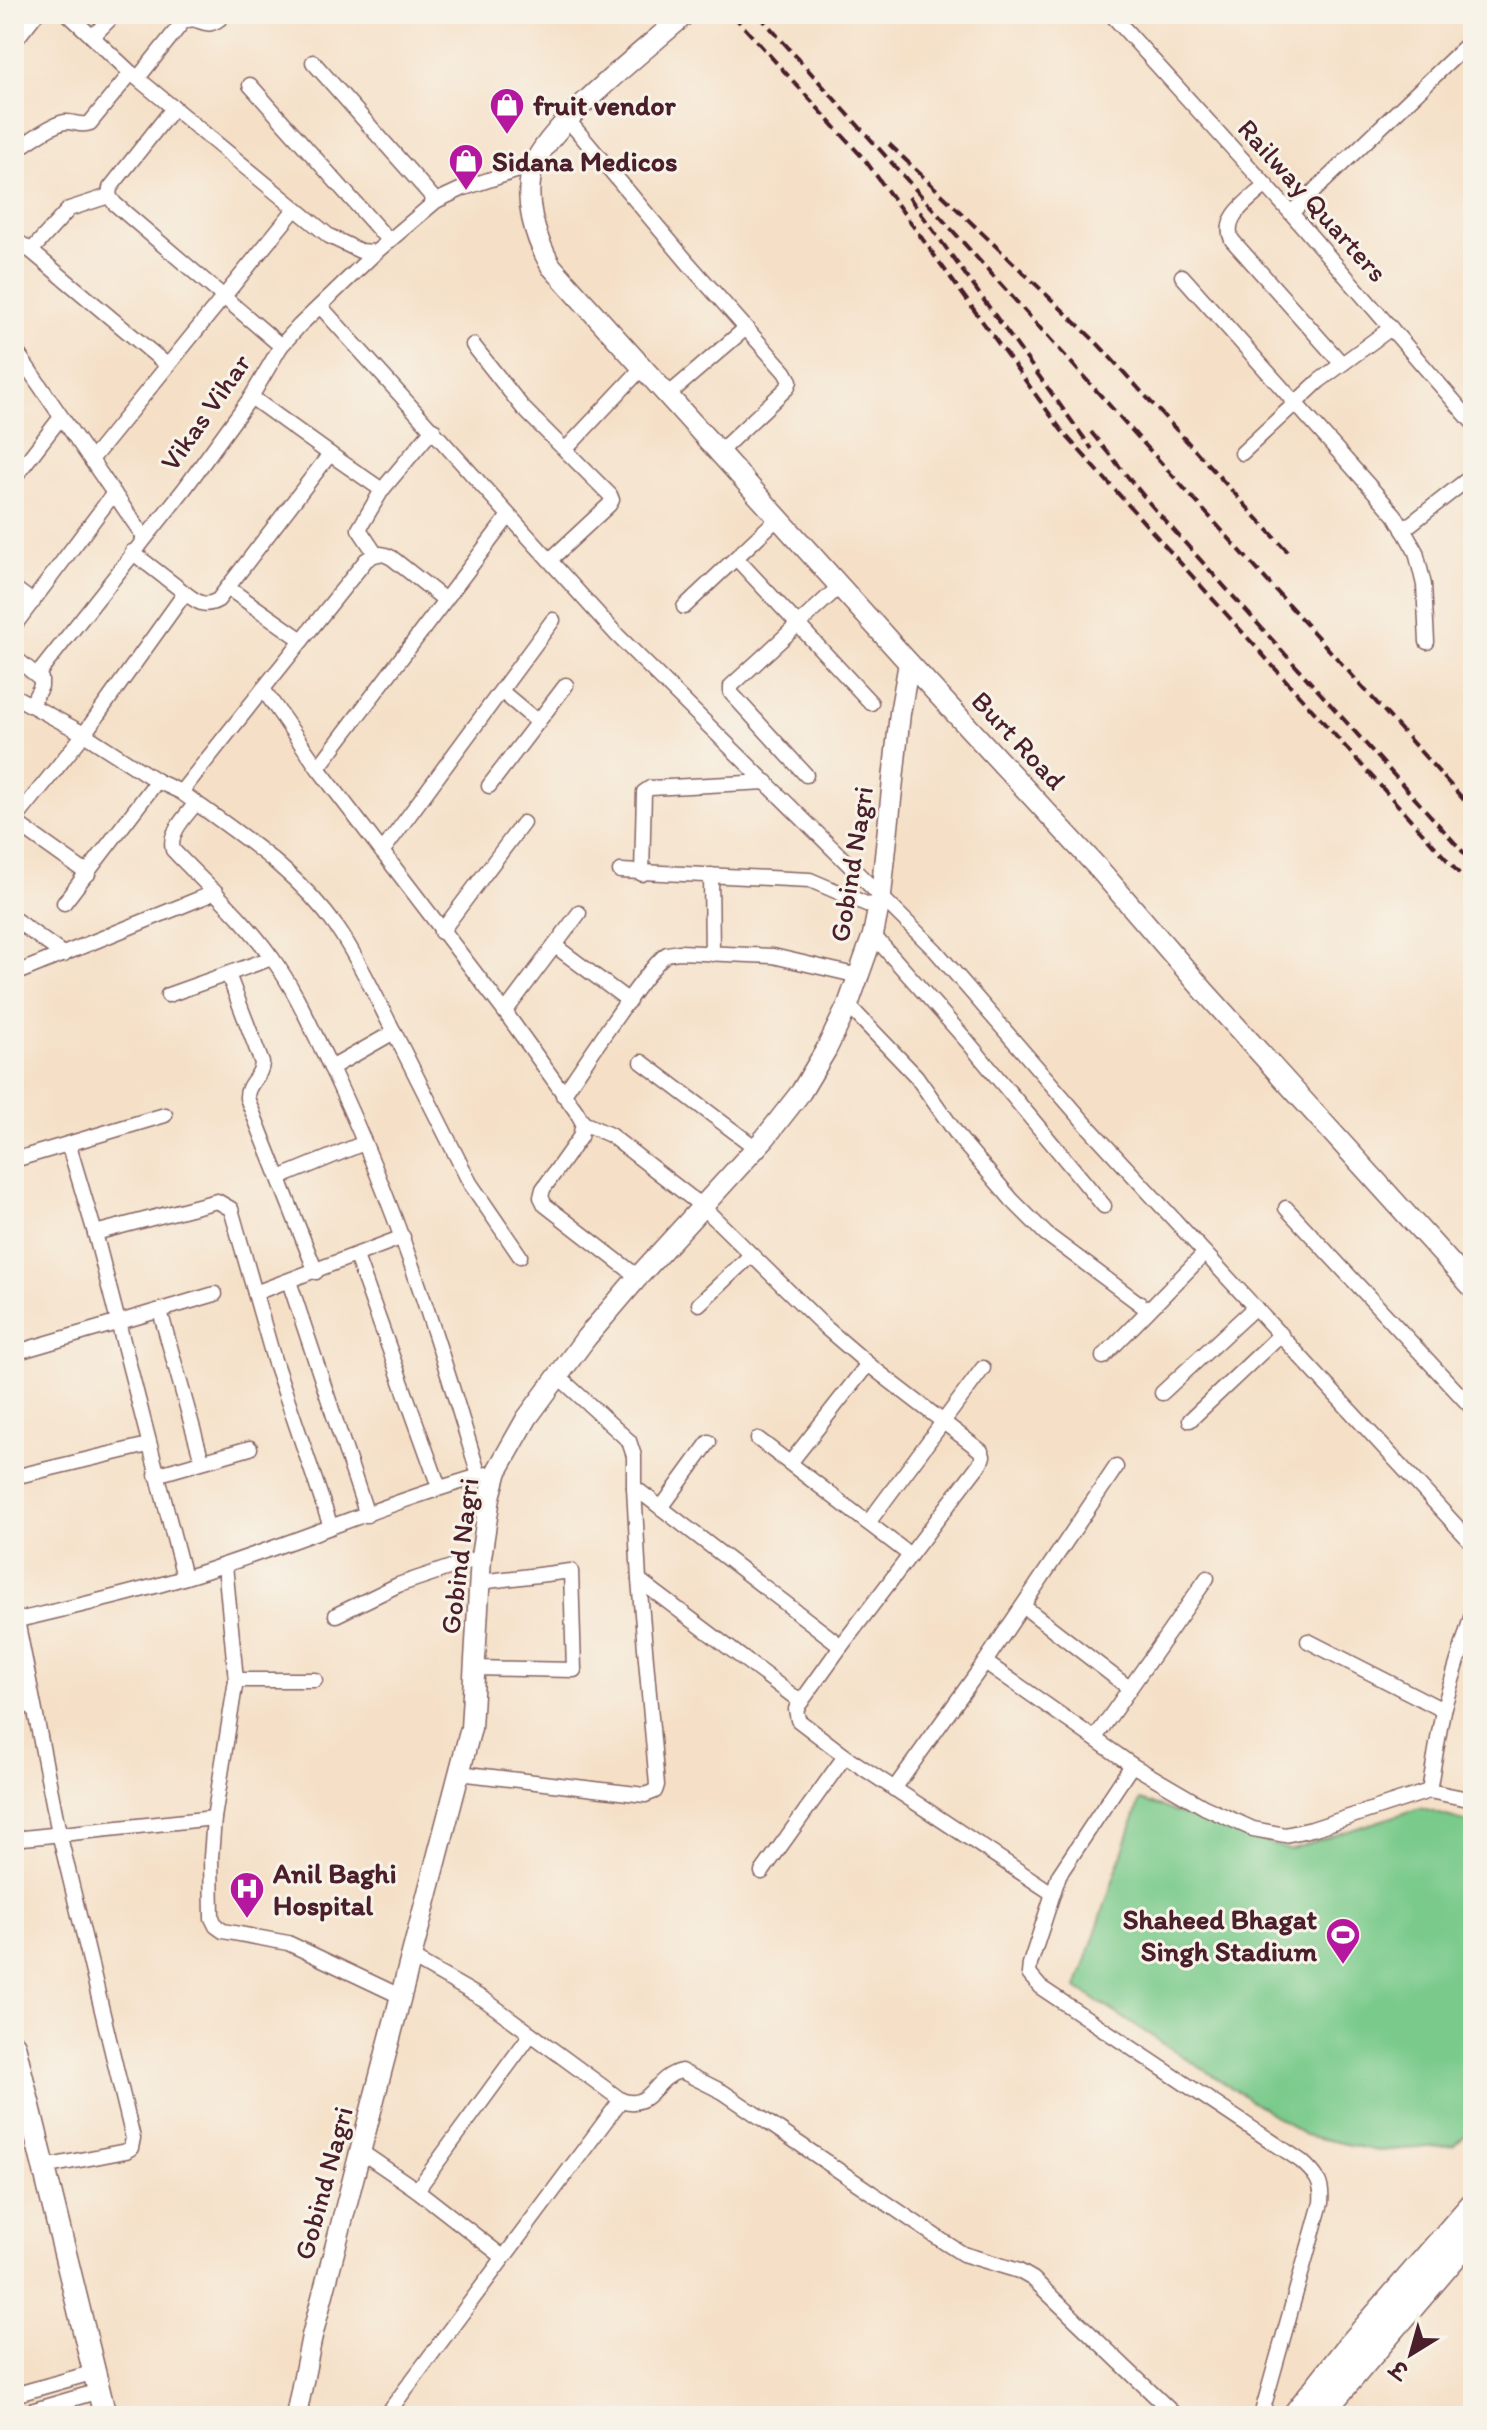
<svg xmlns="http://www.w3.org/2000/svg" width="1487" height="2430" viewBox="0 0 1487 2430" font-family="Itim,'Playpen Sans Deva',sans-serif">
	<rect width="100%" height="100%" fill="#f7f3e8"/>
	<filter id="ink" filterUnits="userSpaceOnUse"><feTurbulence type="fractalNoise" baseFrequency=".0125" numOctaves="2"/><feDisplacementMap in="SourceGraphic" scale="16" xChannelSelector="R" yChannelSelector="G"/><feConvolveMatrix kernelMatrix="1 2 1 2 8 2 1 2 1" color-interpolation-filters="sRGB"/></filter>
	<filter id="wash" filterUnits="userSpaceOnUse"><feTurbulence type="fractalNoise" baseFrequency=".006" numOctaves="4" result="noise"/><feDisplacementMap in="SourceGraphic" scale="32" xChannelSelector="R" yChannelSelector="G"/><feGaussianBlur stdDeviation="1.8" result="paint"/><feColorMatrix in="noise" values="0 0 0 0 0 0 0 0 0 0 0 0 0 0 0 0 0 1.4 0 .05"/><feComposite in="paint" operator="in"/></filter>
	<g filter="url(#wash)">
		<rect width="100%" height="100%" fill="#f5e0c7"/>
		<path fill="#79ca8b" stroke="#62745b" stroke-width="2" d="M 1140,1800 L 1289,1850 L 1420,1808 L 1473,1824 L 1473,2129 L 1453,2145 L 1377,2151 L 1305,2135 L 1077,1988 Z"/>
	</g>
	<g filter="url(#ink)">
		<g fill="none" stroke-linecap="round" stroke-linejoin="round">
			<defs>
				<g id="street">
					<path d="M 68,14 L 131,73 L 329,236 L 360,251 L 376,252"/>
					<path d="M 1111,14 L 1291,213 L 1473,423"/>
					<path d="M 1472,14 L 1473,15"/>
					<path d="M 93,36 L 115,14"/>
					<path d="M 14,42 L 36,14"/>
					<path d="M 313,62 L 436,201"/>
					<path d="M 138,78 L 182,23 C 201,11 203,36 225,14"/>
					<path d="M 250,85 L 389,241"/>
					<path d="M 174,107 L 110,188 L 109,196 L 115,204 L 281,346"/>
					<path d="M 568,120 L 689,264 L 785,372 L 790,381 L 787,388 L 720,451"/>
					<path d="M 14,151 C 26,144 51,124 65,122 C 75,121 80,127 90,123 L 131,73"/>
					<path d="M 1266,185 C 1250,200 1221,217 1232,240 L 1342,364"/>
					<path d="M 1291,213 L 1473,39"/>
					<path d="M 14,251 L 20,243 L 31,251 L 167,365"/>
					<path d="M 31,251 L 69,209 L 109,196"/>
					<path d="M 1182,276 L 1395,515 L 1416,552 L 1424,585 L 1427,642"/>
					<path d="M 321,307 L 617,635 L 935,950 L 1085,1123 L 1473,1544"/>
					<path d="M 473,345 L 523,408 L 610,495 L 612,500 L 609,505 L 550,560"/>
					<path d="M 14,348 L 144,537"/>
					<path d="M 668,395 L 746,328"/>
					<path d="M 566,449 L 643,367"/>
					<path d="M 1242,453 L 1319,381 L 1391,328"/>
					<path d="M 330,454 L 382,490 L 433,429"/>
					<path d="M 91,460 L 295,209"/>
					<path d="M 14,478 L 61,417"/>
					<path d="M 1403,530 L 1473,475"/>
					<path d="M 375,553 L 359,529 L 382,490"/>
					<path d="M 736,558 L 871,703"/>
					<path d="M 14,588 L 33,602"/>
					<path d="M 228,588 L 302,640"/>
					<path d="M 185,593 C 197,602 204,608 218,600 L 330,454 L 251,397"/>
					<path d="M 445,600 L 392,558 C 381,552 376,553 366,560 L 263,689 L 318,768 L 505,1012 L 576,1111 L 583,1123 L 580,1137 L 543,1189 L 541,1197 L 545,1205 L 638,1277"/>
					<path d="M 684,607 L 779,517"/>
					<path d="M 14,626 L 114,493"/>
					<path d="M 14,657 L 41,679 L 41,686 L 31,705"/>
					<path d="M 38,674 L 185,488 L 251,397 L 281,346 L 299,326 L 376,252 L 436,201 L 464,188 L 534,165"/>
					<path d="M 501,691 L 538,722"/>
					<path d="M 14,696 L 84,734 L 157,781 L 181,792 L 263,689"/>
					<path d="M 318,768 L 508,517"/>
					<path d="M 806,775 L 731,693 L 731,686 L 841,585"/>
					<path d="M 489,786 L 566,685"/>
					<path d="M 181,792 L 196,803 C 186,816 168,833 173,850 C 207,886 244,918 272,958 C 297,992 313,1032 332,1070 C 395,1203 437,1335 479,1476"/>
					<path d="M 196,803 C 248,840 301,876 338,929 C 360,961 376,998 394,1032 L 331,1068"/>
					<path d="M 14,821 L 84,734 L 185,593 L 132,552"/>
					<path d="M 15,822 L 88,874"/>
					<path d="M 382,852 L 553,620"/>
					<path d="M 620,871 L 810,880 L 878,909"/>
					<path d="M 642,874 L 644,792 L 650,788 L 767,782"/>
					<path d="M 711,875 L 712,954"/>
					<path d="M 64,903 L 157,781"/>
					<path d="M 14,919 L 64,955"/>
					<path d="M 441,932 L 523,823"/>
					<path d="M 873,935 L 967,1041 L 1104,1206"/>
					<path d="M 555,946 L 629,1001"/>
					<path d="M 14,974 L 216,892"/>
					<path d="M 228,974 L 262,1063 C 262,1077 246,1083 247,1098 L 316,1272"/>
					<path d="M 168,995 L 272,958"/>
					<path d="M 848,1005 L 916,1076 L 961,1140 L 1012,1200 L 1046,1234 L 1148,1310"/>
					<path d="M 505,1012 L 579,913"/>
					<path d="M 394,1032 L 470,1183 L 520,1256"/>
					<path d="M 642,1062 L 756,1148"/>
					<path d="M 563,1095 C 580,1071 649,964 667,954 C 669,954 678,952 679,952 L 773,956 L 859,976"/>
					<path d="M 583,1123 L 610,1135 L 703,1207 L 825,1327 L 868,1364 L 981,1451 L 983,1456 L 981,1462 L 841,1646"/>
					<path d="M 69,1146 L 95,1233 L 184,1577"/>
					<path d="M 14,1160 L 165,1115"/>
					<path d="M 279,1178 L 364,1143"/>
					<path d="M 1286,1208 L 1473,1409"/>
					<path d="M 95,1233 L 217,1201 L 231,1209 L 274,1360 L 331,1527"/>
					<path d="M 356,1256 L 439,1487"/>
					<path d="M 289,1281 L 367,1515"/>
					<path d="M 255,1293 L 403,1237"/>
					<path d="M 699,1304 L 750,1256"/>
					<path d="M 160,1311 L 202,1461"/>
					<path d="M 14,1353 L 215,1294"/>
					<path d="M 1103,1357 L 1205,1253"/>
					<path d="M 558,1376 L 629,1441 L 634,1456 L 634,1487 L 841,1646 L 796,1709 L 798,1720 L 845,1756 L 1052,1893"/>
					<path d="M 1162,1393 L 1255,1307"/>
					<path d="M 1190,1420 L 1281,1334"/>
					<path d="M 758,1439 L 910,1555"/>
					<path d="M 790,1463 L 868,1364"/>
					<path d="M 156,1475 L 250,1448"/>
					<path d="M 14,1477 L 148,1445"/>
					<path d="M 661,1508 L 709,1442"/>
					<path d="M 868,1523 L 983,1368"/>
					<path d="M 225,1565 L 236,1680 L 214,1818 L 211,1857 L 212,1918 L 216,1926 L 223,1931 L 288,1943 L 400,1996"/>
					<path d="M 639,1580 L 801,1702"/>
					<path d="M 1023,1606 L 1129,1688"/>
					<path d="M 1473,1611 L 1443,1710 L 1429,1791 L 1473,1800"/>
					<path d="M 336,1615 L 398,1585 L 481,1557"/>
					<path d="M 17,1620 L 59,1833 L 133,2138 L 131,2148 L 126,2151 L 44,2167"/>
					<path d="M 14,1621 C 86,1604 157,1588 227,1564 C 314,1535 398,1499 487,1474"/>
					<path d="M 1308,1641 L 1443,1710"/>
					<path d="M 985,1662 L 1116,1467"/>
					<path d="M 474,1668 L 574,1670 L 571,1571 L 480,1582"/>
					<path d="M 236,1680 L 315,1680"/>
					<path d="M 14,1707 L 33,1705"/>
					<path d="M 1095,1738 L 1207,1578"/>
					<path d="M 1132,1765 L 1059,1875 L 1030,1964 L 1029,1974 L 1040,1987 L 1301,2161 C 1316,2174 1323,2183 1321,2203 L 1261,2416"/>
					<path d="M 459,1773 L 645,1795 L 655,1791 L 657,1785 L 639,1580 L 634,1487"/>
					<path d="M 894,1789 L 985,1662 L 1132,1765 L 1204,1807 L 1253,1829 L 1285,1835 L 1312,1829 L 1429,1791"/>
					<path d="M 14,1839 L 214,1818"/>
					<path d="M 762,1872 L 845,1756"/>
					<path d="M 410,1957 L 485,2000 L 621,2100 C 652,2111 653,2077 681,2071 L 723,2092 L 944,2242 L 963,2254 L 1019,2271 L 1033,2279 L 1176,2416"/>
					<path d="M 360,2151 L 417,2190 L 503,2257"/>
					<path d="M 417,2190 L 531,2034"/>
					<path d="M 14,2395 L 95,2372"/>
					<path d="M 390,2410 L 621,2100"/>
					<path d="M 14,2416 L 99,2391"/>
				</g>
				<g id="secondary">
					<path d="M 681,18 C 646,49 549,125 534,165 C 522,197 535,238 551,266 L 909,663 L 1099,869 L 1206,993 L 1473,1288"/>
					<path d="M 296,2416 L 312,2336 L 471,1728 L 481,1557 L 490,1497 L 497,1471 L 527,1418 L 586,1338 L 638,1277 L 765,1138 L 801,1092 L 826,1050 L 848,1005 L 873,935 L 881,895 L 900,713 L 909,663"/>
				</g>
				<path id="primary" d="M 14,2045 L 105,2416"/>
				<g id="highway">
					<path d="M 1294,2416 L 1347,2349 L 1473,2204"/>
					<path d="M 1319,2416 L 1473,2235"/>
				</g>
			</defs>
			<use href="#street" stroke="#866362" stroke-width="17"/>
			<use href="#secondary" stroke="#866362" stroke-width="23"/>
			<use href="#primary" stroke="#866362" stroke-width="25"/>
			<use href="#highway" stroke="#866362" stroke-width="27"/>
			<use href="#street" stroke="#fff" stroke-width="14"/>
			<use href="#secondary" stroke="#fff" stroke-width="20"/>
			<use href="#primary" stroke="#fff" stroke-width="22"/>
			<use href="#highway" stroke="#fff" stroke-width="24"/>
			<g stroke="#4a1f2b" stroke-width="4" stroke-dasharray="12 6" stroke-linecap="butt">
				<path d="M 732,14 L 865,160 L 1062,431 L 1473,889"/>
				<path d="M 758,14 L 1473,810"/>
				<path d="M 889,144 L 1097,343 L 1289,553"/>
				<path d="M 909,197 L 1092,449"/>
				<path d="M 1091,432 L 1151,505 L 1473,863"/>
			</g>
		</g>
	</g>
	<defs>
		<symbol id="shop-pin" viewBox="-11 -11 22 30"><path d="M0 17L-7.5 6A9.5 9.5 0 1 1 7.5 6Z" fill="#b5179e" stroke="#f7f3e8"/><path d="M-5-2.5h2.3a2.7 3.5 0 0 1 5.4 0H5L5.5 6h-11ZM-1.5-2.5h3a1.5 2.3 0 0 0-3 0Z" fill="#fff"/></symbol>
		<symbol id="hospital-pin" viewBox="-11 -11 22 30"><path d="M0 17L-7.5 6A9.5 9.5 0 1 1 7.5 6Z" fill="#b5179e" stroke="#f7f3e8"/><path d="M-5-5h3v3.5h4V-5h3V5h-3V1.5h-4V5h-3Z" fill="#fff"/></symbol>
		<symbol id="stadium-pin" viewBox="-11 -11 22 30"><path d="M0 17L-7.5 6A9.5 9.5 0 1 1 7.5 6Z" fill="#b5179e" stroke="#f7f3e8"/><path d="M0-5a6.5 5 0 1 0 0 10a6.5 5 0 1 0 0-10ZM-3.5-1.8h7v3.6h-7Z" fill="#fff"/></symbol>
	</defs>
	<g fill-rule="evenodd">
		<use href="#shop-pin" x="487" y="85" width="40" height="54"/>
		<use href="#shop-pin" x="446" y="141" width="40" height="54"/>
		<use href="#hospital-pin" x="227" y="1869" width="40" height="54"/>
		<use href="#stadium-pin" x="1323" y="1915" width="40" height="54"/>
	</g>
	<g text-anchor="middle" stroke-width="6" stroke-linejoin="round" paint-order="stroke">
		<g font-size="28" font-weight="bold" fill="#4a1f2b" stroke="#f7f3e8" text-anchor="start">
			<text x="533" y="115">fruit vendor</text>
			<text x="492" y="171">Sidana Medicos</text>
			<text x="273" y="1883">Anil Baghi<tspan x="273" dy="32">Hospital</tspan></text>
			<text x="1317" y="1929" text-anchor="end">Shaheed Bhagat<tspan x="1317" dy="32">Singh Stadium</tspan></text>
		</g>
		<g font-size="28" fill="#4a1f2b" stroke="#f7f3e8">
			<text transform="translate(1313 200) rotate(48)" y="10">Railway Quarters</text>
			<text transform="translate(205 412) rotate(-55)" y="10">Vikas Vihar</text>
			<text transform="translate(1019 740) rotate(47)" y="10">Burt Road</text>
			<text transform="translate(851 864) rotate(-81)" y="10">Gobind Nagri</text>
			<text transform="translate(459 1556) rotate(-83)" y="10">Gobind Nagri</text>
			<text transform="translate(323 2183) rotate(-75)" y="10">Gobind Nagri</text>
		</g>
	</g>
	<rect width="1487" height="2430" fill="none" stroke="#f7f3e8" stroke-width="48"/>
	<g transform="translate(1411 2354) rotate(217)" stroke="#f7f3e8" stroke-width="6" paint-order="stroke">
	<path d="M0-6L14 30L0 20L-14 30Z" fill="#4a1f2b"/>
	<text y="-12" font-size="22" font-weight="bold" text-anchor="middle" fill="#4a1f2b">उ</text>
	</g>
</svg>
